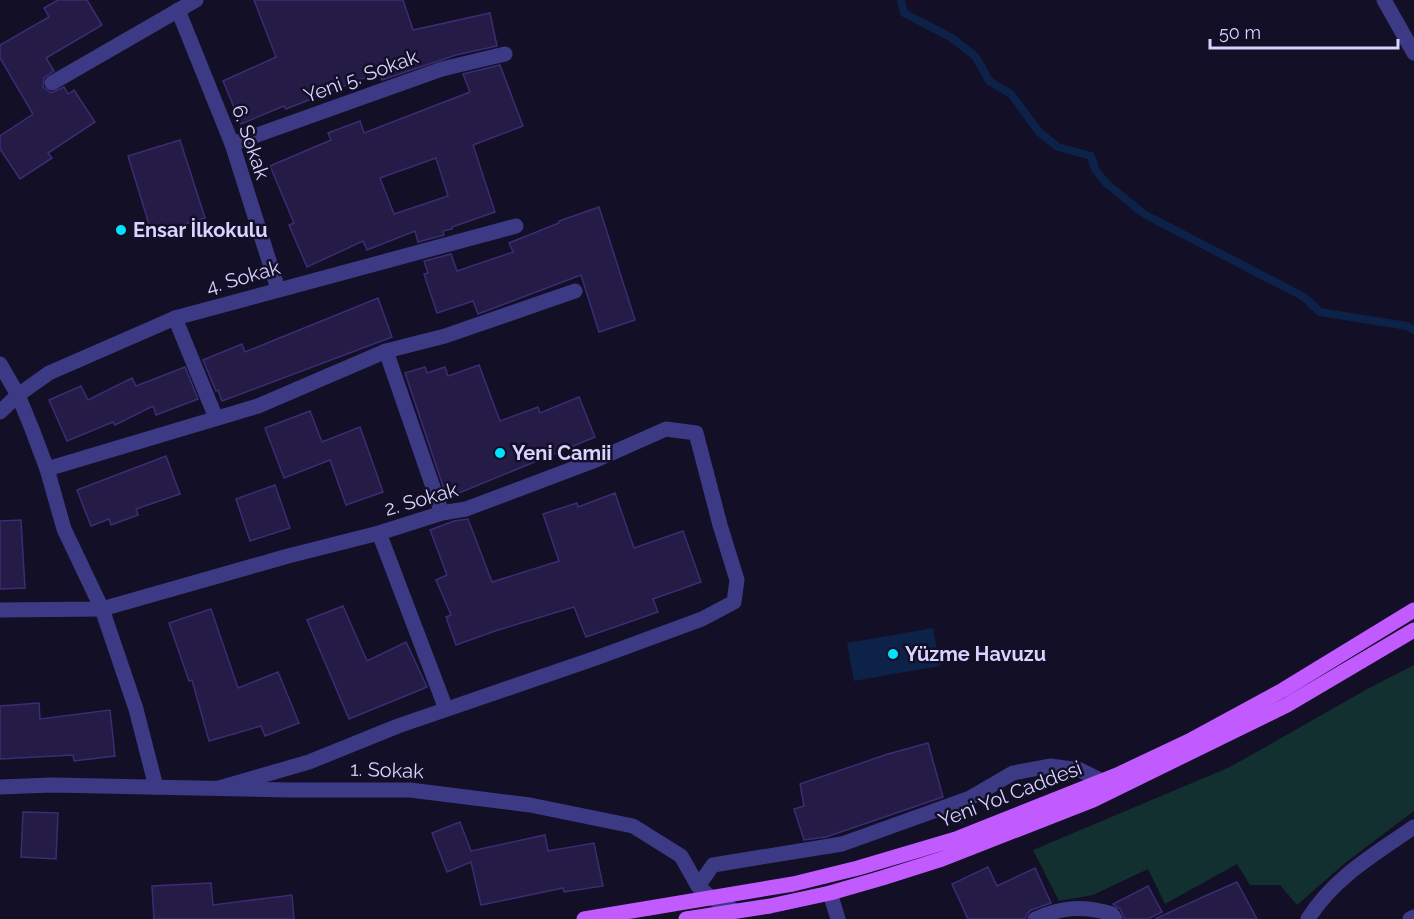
<svg xmlns="http://www.w3.org/2000/svg" width="1414" height="919" viewBox="0 0 1414 919" font-family="Raleway,sans-serif">
	<rect width="100%" height="100%" fill="#130f26"/>
	<path fill="#12302f" d="M 1414,665 L 1414,811 L 1345,863 L 1297,905 L 1280,885 L 1250,885 L 1237,864 L 1165,904 L 1148,869 L 1093,895 L 1059,901 L 1033,850 L 1230,767 L 1371,687 Z"/>
	<path fill="#0c2248" d="M 933,628 L 940,666 L 854,681 L 847,643 Z"/>
	<g fill="none" stroke-linecap="round" stroke-linejoin="round">
		<path stroke="#0c2248" stroke-width="8" d="M 901,0 L 904,13 L 952,38 L 976,57 L 989,81 L 1011,94 L 1039,132 L 1058,147 L 1091,156 L 1095,169 L 1106,183 L 1144,214 L 1304,297 L 1320,312 L 1407,326 L 1414,330"/>
	</g>
	<g fill="#241b47" stroke="#3b2d73" stroke-width="1.5" fill-rule="evenodd">
		<path d="M 58,0 L 87,0 L 102,25 L 46,58 L 54,71 L 44,78 L 43,87 L 51,93 L 64,87 L 68,94 L 74,90 L 95,122 L 48,153 L 52,158 L 20,179 L 0,149 L 0,136 L 33,114 L 0,58 L 0,45 L 49,17 L 44,8 Z"/>
		<path d="M 254,0 L 403,0 L 413,30 L 490,13 L 497,46 L 456,55 L 382,80 L 379,72 L 286,109 L 284,106 L 241,124 L 223,81 L 276,57 Z"/>
		<path d="M 500,65 L 523,126 L 473,145 L 495,212 L 452,227 L 452,229 L 443,231 L 444,235 L 418,242 L 415,231 L 367,250 L 363,241 L 307,267 L 289,225 L 294,223 L 270,166 L 331,140 L 328,133 L 360,121 L 364,133 L 470,92 L 463,74 ZM 436,158 L 448,196 L 394,214 L 380,178 Z"/>
		<path d="M 180,140 L 205,218 L 152,234 L 128,156 Z"/>
		<path d="M 599,207 L 635,320 L 599,332 L 581,275 L 478,314 L 473,301 L 437,313 L 424,274 L 428,273 L 424,261 L 451,254 L 457,271 L 513,252 L 509,243 L 559,223 L 559,221 Z"/>
		<path d="M 378,298 L 392,337 L 222,401 L 218,390 L 216,391 L 203,360 L 242,344 L 245,352 Z"/>
		<path d="M 479,365 L 500,421 L 538,407 L 540,413 L 579,397 L 595,437 L 447,498 L 405,373 L 425,367 L 427,373 L 445,367 L 448,376 Z"/>
		<path d="M 185,367 L 198,399 L 156,415 L 153,406 L 115,425 L 113,422 L 67,441 L 49,400 L 81,386 L 88,400 L 132,378 L 136,386 Z"/>
		<path d="M 310,411 L 322,442 L 360,427 L 383,492 L 346,505 L 330,460 L 284,478 L 265,428 Z"/>
		<path d="M 166,456 L 180,494 L 136,509 L 138,515 L 111,525 L 109,519 L 91,526 L 77,490 Z"/>
		<path d="M 275,485 L 290,528 L 250,541 L 236,499 Z"/>
		<path d="M 615,493 L 634,548 L 683,531 L 701,582 L 653,599 L 658,612 L 586,637 L 574,607 L 495,631 L 456,645 L 446,617 L 451,615 L 436,580 L 447,575 L 430,530 L 454,521 L 468,519 L 492,582 L 559,561 L 543,514 L 577,503 L 578,507 Z"/>
		<path d="M 21,520 L 25,588 L 0,589 L 0,521 Z"/>
		<path d="M 343,606 L 367,661 L 406,642 L 427,687 L 349,719 L 307,620 Z"/>
		<path d="M 211,609 L 238,688 L 278,672 L 299,723 L 265,736 L 261,726 L 209,741 L 192,680 L 189,681 L 169,623 Z"/>
		<path d="M 39,703 L 40,719 L 110,710 L 115,756 L 74,761 L 73,755 L 0,759 L 0,706 Z"/>
		<path d="M 928,743 L 943,797 L 826,837 L 804,840 L 794,809 L 804,806 L 800,784 L 888,754 Z"/>
		<path d="M 23,812 L 58,813 L 56,859 L 21,857 Z"/>
		<path d="M 460,822 L 471,851 L 545,835 L 548,851 L 594,843 L 603,886 L 564,892 L 563,888 L 481,905 L 471,862 L 447,872 L 432,833 Z"/>
		<path d="M 988,867 L 997,886 L 1035,868 L 1051,903 L 1031,910 L 1027,914 L 1025,919 L 968,919 L 952,884 Z"/>
		<path d="M 1237,882 L 1257,919 L 1155,919 L 1205,896 Z"/>
		<path d="M 211,883 L 213,905 L 292,895 L 294,919 L 154,919 L 152,886 Z"/>
		<path d="M 1148,886 L 1162,912 L 1148,919 L 1125,919 L 1120,909 L 1113,904 Z"/>
	</g>
	<g fill="none" stroke-linecap="round" stroke-linejoin="round">
		<g stroke="#3d3a85" stroke-width="15">
			<path d="M 1384,0 L 1414,53"/>
			<path d="M 178,10 L 232,144 L 278,289"/>
			<path d="M 52,83 L 196,0"/>
			<path d="M 232,144 L 442,69 L 505,54"/>
			<path d="M 175,318 L 216,418"/>
			<path d="M 386,351 L 442,513"/>
			<path d="M 0,364 L 18,395 L 32,429 L 47,469 L 64,529 L 102,609 L 136,709 L 156,787"/>
			<path d="M 0,412 L 18,395 L 49,373 L 175,318 L 516,226"/>
			<path d="M 47,469 L 258,406 L 386,351 L 445,336 L 575,291"/>
			<path d="M 379,533 L 446,709"/>
			<path d="M 0,610 L 102,609 L 288,556 L 379,533 L 442,513 L 466,509 L 596,460 L 666,429 L 696,433 L 720,525 L 737,580 L 734,602 L 702,619 L 596,658 L 398,726 L 309,762 L 219,788"/>
			<path d="M 0,787 L 52,785 L 288,790 L 410,790 L 530,805 L 633,826 L 681,856 L 698,886 L 710,897 L 736,911"/>
			<path d="M 698,886 L 713,865 L 842,844 L 970,798 L 1013,773 L 1050,766 L 1080,770 L 1102,781"/>
			<path d="M 830,893 L 838,919"/>
			<path d="M 1035,919 C 1062,907 1083,905 1112,914 L 1115,919"/>
			<path d="M 1308,919 C 1333,878 1375,854 1414,827"/>
			<path d="M 1410,919 L 1414,917"/>
		</g>
		<g stroke="#c25bff" stroke-width="15">
			<path d="M 584,919 L 793,884 L 858,868 L 956,839 L 1117,775 L 1189,741 L 1283,690 L 1414,610"/>
			<path d="M 686,919 L 770,906 L 830,893 L 882,878 L 942,859 L 1093,800 L 1287,705 L 1414,630"/>
		</g>
	</g>
	<g fill="#00e5ff" stroke="#130f26" stroke-width="2">
		<circle cx="121" cy="230" r="6"/>
		<circle cx="500" cy="453" r="6"/>
		<circle cx="893" cy="654" r="6"/>
	</g>
	<g text-anchor="middle" stroke-width="5" stroke-linejoin="round" paint-order="stroke">
		<g font-size="20" fill="#d9d4ff" stroke="#130f26">
			<text transform="translate(361 76) rotate(-20)" y="7">Yeni 5. Sokak</text>
			<text transform="translate(251 142) rotate(71)" y="7">6. Sokak</text>
			<text transform="translate(243 277) rotate(-16)" y="7">4. Sokak</text>
			<text transform="translate(421 499) rotate(-16)" y="7">2. Sokak</text>
			<text transform="translate(387 770) rotate(2)" y="7">1. Sokak</text>
			<text transform="translate(1010 794) rotate(-21)" y="7">Yeni Yol Caddesi</text>
		</g>
		<g font-size="20" font-weight="bold" fill="#d9d4ff" stroke="#130f26" text-anchor="start">
			<text x="133" y="237">Ensar İlkokulu</text>
			<text x="512" y="460">Yeni Camii</text>
			<text x="905" y="661">Yüzme Havuzu</text>
		</g>
	</g>
	<path d="M1210 39v9h188v-9" fill="none" stroke="#d9d4ff" stroke-width="3"/>
	<text x="1219" y="39" font-size="18" fill="#d9d4ff" stroke="#130f26" stroke-width="4.5" paint-order="stroke">50 m</text>
</svg>
